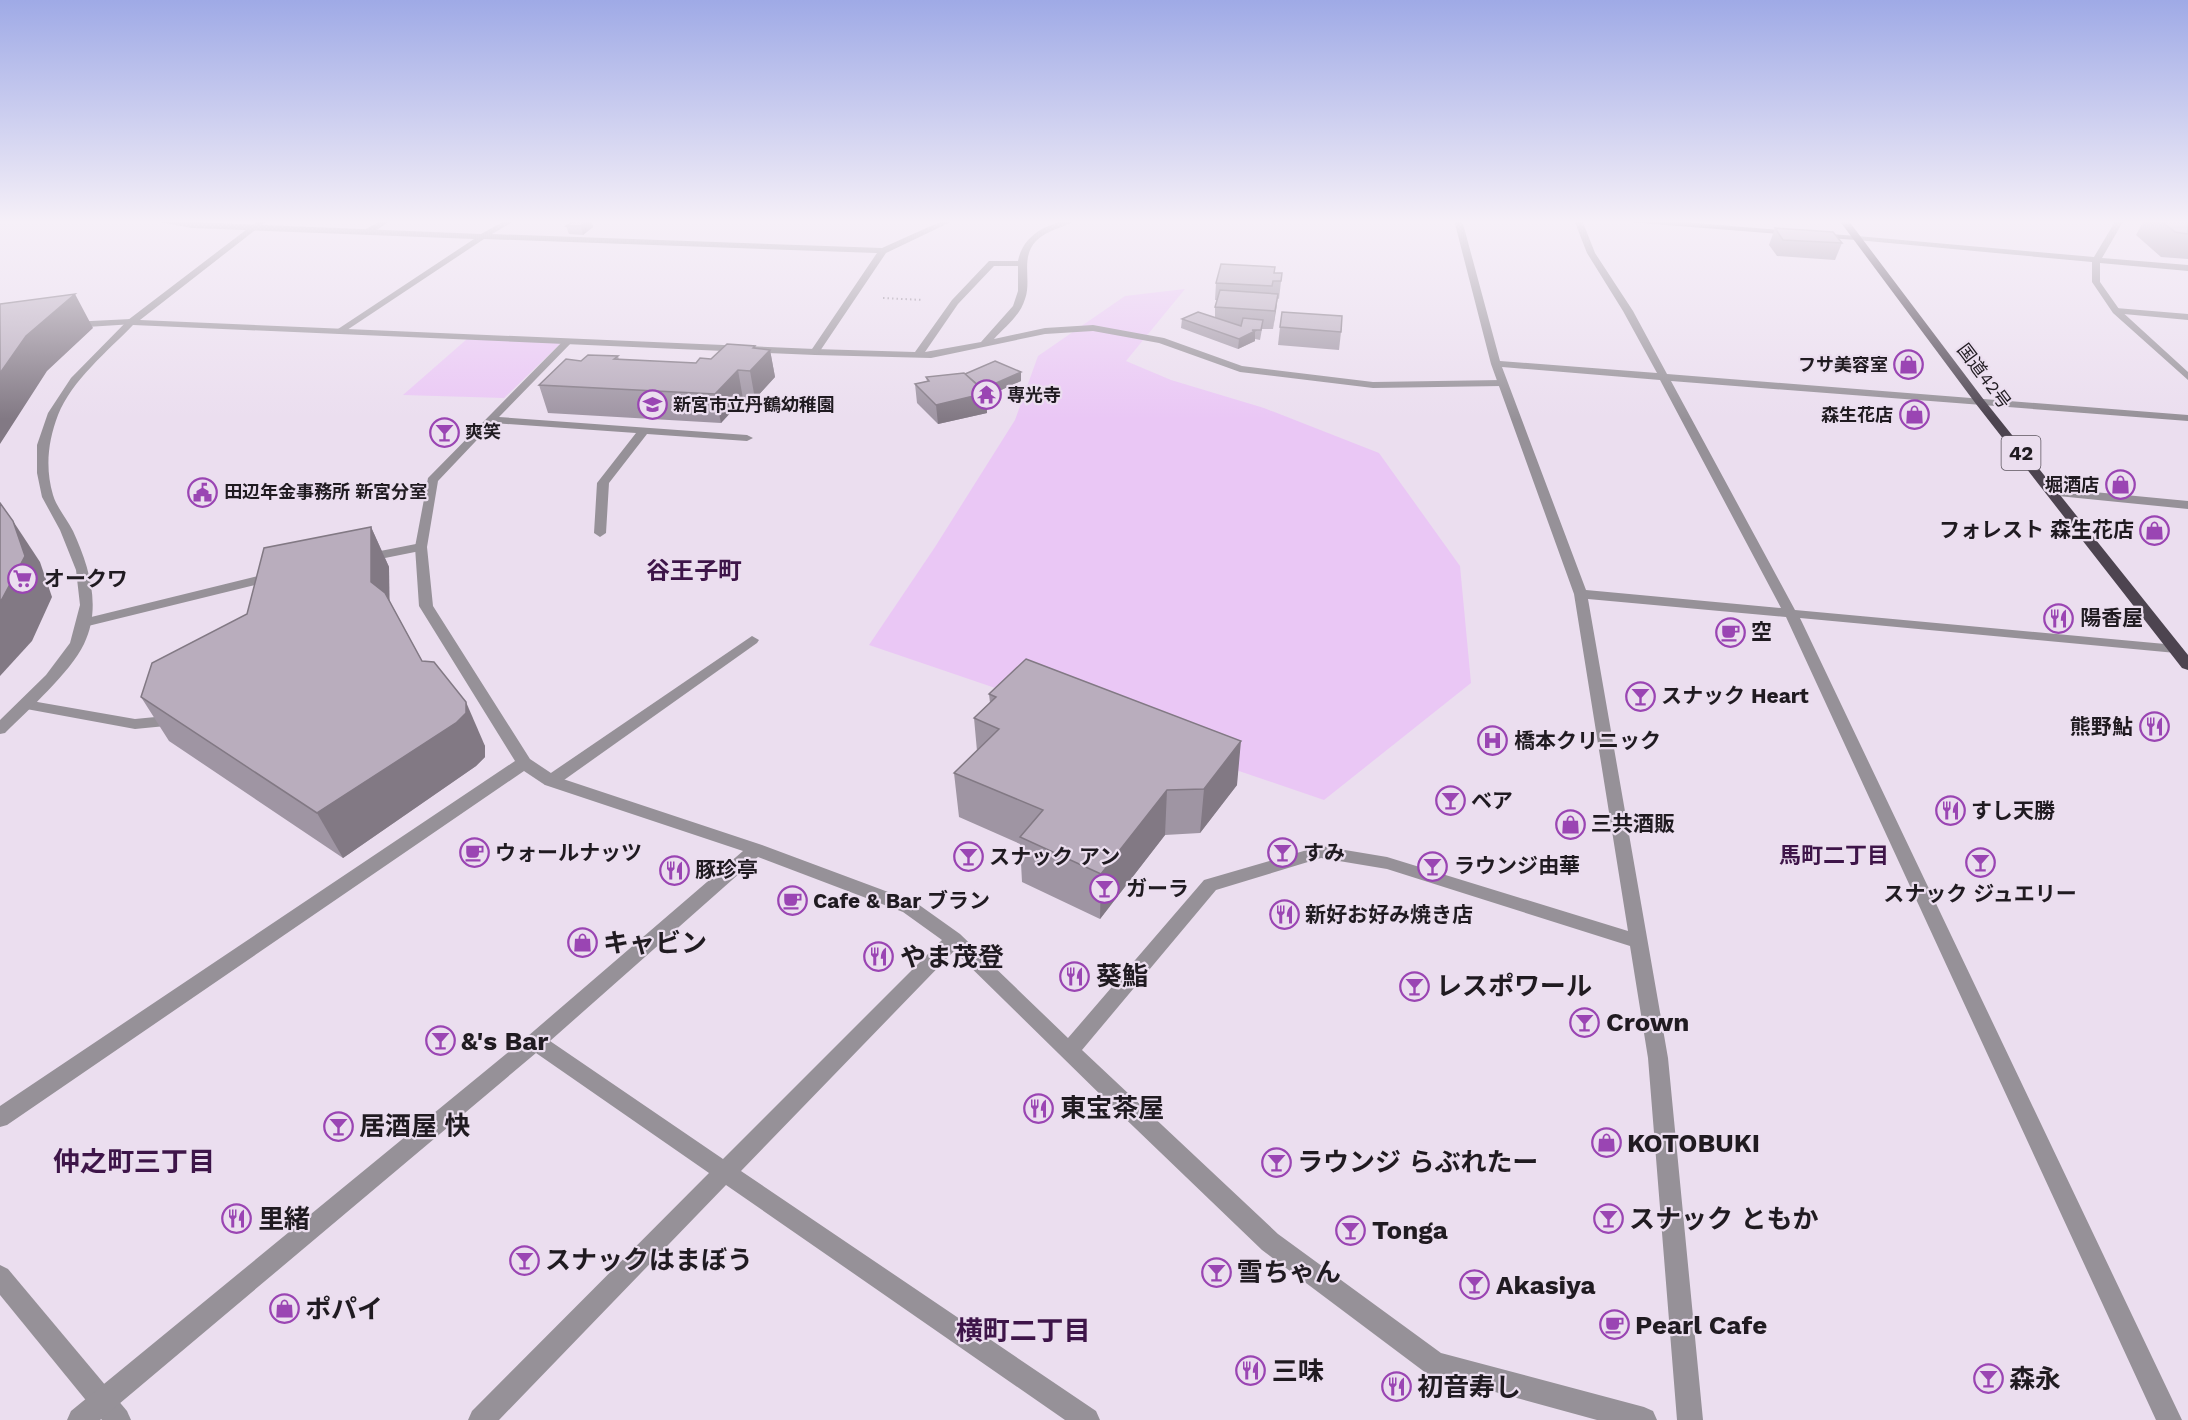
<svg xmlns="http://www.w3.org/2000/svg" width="2188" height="1420" viewBox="0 0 2188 1420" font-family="'Work Sans','Noto Sans JP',sans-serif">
	<rect width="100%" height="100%" fill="#ebdeef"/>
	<g fill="#eac7f5">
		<path d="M 1185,289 L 1126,361 L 1171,380 L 1264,408 L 1379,453 L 1460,566 L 1471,683 L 1324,800 L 869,645 L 935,547 L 1015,420 L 1038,356 L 1125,296 Z"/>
		<path d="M 467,339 L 561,343 L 504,398 L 403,395 Z"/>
	</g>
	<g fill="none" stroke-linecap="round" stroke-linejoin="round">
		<path stroke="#928995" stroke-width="2" stroke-dasharray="1.5 3" stroke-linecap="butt" d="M 883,298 L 923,300"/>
		<g fill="#969198" fill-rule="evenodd">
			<path d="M 382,220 L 392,220 L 372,233 L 366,233 L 366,229 Z"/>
			<path d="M 1077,220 C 1064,228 1048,229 1036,241 C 1020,258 1032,280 1025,299 C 1020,316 1005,327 994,339 L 1045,328 L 1093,325 L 1164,338 L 1242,366 L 1373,382 L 1502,380 L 1507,383 L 1502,386 L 1373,388 L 1240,372 L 1159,343 L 1093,331 L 1045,334 L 931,358 L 815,355 L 810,352 L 815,349 L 915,352 L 952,300 L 989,261 L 1018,261 C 1023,234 1051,220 1077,220 ZM 994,266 L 1018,266 L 1018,291 L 1013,306 L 981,342 L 925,352 L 958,304 Z"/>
			<path d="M 2116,308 L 2188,314 L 2188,320 L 2113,313 L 2113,309 Z"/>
			<path d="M 421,543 L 427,547 L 425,550 L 365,562 L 359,558 L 365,554 Z"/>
			<path d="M 274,572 L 279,573 L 281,576 L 279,579 L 84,627 L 77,623 L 79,620 Z"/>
			<path d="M 752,636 L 759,640 L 757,643 L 557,785 L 545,785 L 543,781 L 545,777 Z"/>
			<path d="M 26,700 L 135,719 L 176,715 L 184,720 L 176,725 L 135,729 L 21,708 L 19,705 L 21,702 Z"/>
		</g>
		<path fill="#969198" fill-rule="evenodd" d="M 0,1265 L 8,1269 L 127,1411 L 131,1420 L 102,1420 L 0,1295 Z"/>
		<g fill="#969198" fill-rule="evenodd">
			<path d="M 147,220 L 481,234 L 506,220 L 516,220 L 492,234 L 882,248 L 944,220 L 955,220 L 886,253 L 818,354 L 815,355 L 810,352 L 877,253 L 484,239 L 341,334 L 338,333 L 338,329 L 474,239 L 192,228 Z"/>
			<path d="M 1454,220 L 1462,220 L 1500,361 L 1657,373 L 1623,311 L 1587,253 L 1574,220 L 1582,220 L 1595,253 L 1633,311 L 1667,374 L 2188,415 L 2188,421 L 1671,381 L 1795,610 L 2176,645 L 2183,649 L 2176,653 L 1800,618 L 2182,1420 L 2156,1420 L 1786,617 L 1588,599 L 1668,1058 L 1703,1420 L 1677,1420 L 1648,1058 L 1630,946 L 1387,869 L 1321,858 L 1216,890 L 1082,1050 L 1278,1234 L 1441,1353 L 1644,1407 L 1653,1411 L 1657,1420 L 1597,1420 L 1426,1373 L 1262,1250 L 1110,1104 L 954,951 L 741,1171 L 1096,1411 L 1100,1420 L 1065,1420 L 726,1185 L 499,1420 L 468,1420 L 472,1411 L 709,1173 L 536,1053 L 100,1420 L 67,1420 L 71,1411 L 528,1036 L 743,851 L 545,785 L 524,771 L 7,1125 L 0,1127 L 0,1106 L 515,761 L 419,606 L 415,547 L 428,478 L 565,339 L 573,341 L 499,417 L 747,435 L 753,438 L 747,441 L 647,434 L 609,483 L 606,533 L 600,537 L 594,533 L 597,483 L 636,433 L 493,423 L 438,481 L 427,547 L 433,606 L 530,759 L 557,777 L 762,845 L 915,902 L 960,934 L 1068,1038 L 1204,880 L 1321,846 L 1387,857 L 1628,931 L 1574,594 L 1491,364 ZM 1502,367 L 1660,380 L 1781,608 L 1586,590 ZM 758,857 L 903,912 L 942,940 L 723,1159 L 550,1041 Z"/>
			<path d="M 2116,220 L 2124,220 L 2102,258 L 2188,265 L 2188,271 L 2100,263 L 2100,282 L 2119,309 L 2188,372 L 2188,380 L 2113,313 L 2092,282 L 2092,262 L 1857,240 L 1853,238 L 1857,236 L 2094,257 Z"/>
			<path d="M 131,319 L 134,320 L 134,324 L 71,328 L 66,325 L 71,322 Z"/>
			<path d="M 2052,488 L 2188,501 L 2188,509 L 2048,495 L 2048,489 Z"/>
		</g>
		<path fill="#969198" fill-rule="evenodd" d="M 259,220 L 268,220 L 140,320 L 815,349 L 820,352 L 815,355 L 133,325 C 108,351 72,380 58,415 C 48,441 45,468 53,495 C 57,508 67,519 73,531 C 89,566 102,607 84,644 C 70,673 28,710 5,733 L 0,734 L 0,720 L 46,675 L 70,643 L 80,605 L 76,570 L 60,530 L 42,497 L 37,473 L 37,445 L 48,413 L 71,378 L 128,320 Z"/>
		<g fill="#726a74" fill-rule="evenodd">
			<path d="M 1624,220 L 1659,220 L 1792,231 L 1796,233 L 1792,235 L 1628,222 Z"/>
			<path d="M 1816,233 L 1857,236 L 1861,238 L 1857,240 L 1813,237 L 1813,233 Z"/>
		</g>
		<path fill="#4d4450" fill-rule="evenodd" d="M 1839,220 L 1848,220 L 1984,400 L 2188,655 L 2188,670 L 2182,668 L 1976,404 Z"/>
	</g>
	<g fill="#9f95a3">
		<path d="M 575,220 L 603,220 L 601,222 L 592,222 L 593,227 L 583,235 L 569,234 L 566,226 Z"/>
		<path d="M 2144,220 L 2188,220 L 2188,259 L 2161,257 L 2136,235 Z"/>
		<path d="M 1775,228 L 1842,243 L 1835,260 L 1777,256 L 1769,245 Z"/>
		<path d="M 1275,273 L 1282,273 L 1279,299 L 1277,298 L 1273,329 L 1262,329 L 1260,340 L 1255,339 L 1255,341 L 1238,349 L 1181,328 L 1182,319 L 1215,317 L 1215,307 L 1217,300 L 1215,300 L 1216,283 Z"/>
		<path d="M 1280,327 L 1341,332 L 1339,350 L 1278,345 Z"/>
		<path d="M 755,346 L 756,349 L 770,350 L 775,377 L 755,399 L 743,399 L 721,423 L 548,413 L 539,385 L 581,361 L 618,356 L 619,360 L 696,363 L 711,359 Z"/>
		<path d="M 965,374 L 1021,381 L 986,397 L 987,413 L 938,424 L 917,403 L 915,384 L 927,381 L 926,377 Z"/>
		<path d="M 371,527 L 389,567 L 389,600 L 422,661 L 485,746 L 485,757 L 476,766 L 343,858 L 169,741 L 141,697 L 247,614 Z"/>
		<path d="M 989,694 L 1237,785 L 1200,833 L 1165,835 L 1100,919 L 1022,882 L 1020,844 L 959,817 L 954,773 L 977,751 L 974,718 L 990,703 Z"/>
	</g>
	<g fill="#827984">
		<path d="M 590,220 L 591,220 L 593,227 L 583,235 L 581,226 Z"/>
		<path d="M 75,294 L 93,328 L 47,371 L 0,444 L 0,373 L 26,336 Z"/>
		<path d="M 1278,294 L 1276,311 L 1273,329 L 1275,311 Z"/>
		<path d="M 1255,331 L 1255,341 L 1238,349 L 1239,339 Z"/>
		<path d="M 755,346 L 758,362 L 770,350 L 775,377 L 755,399 L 750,371 L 753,348 Z"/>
		<path d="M 738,370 L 743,399 L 721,423 L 715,394 Z"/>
		<path d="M 1021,372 L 1021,381 L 986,397 L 987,413 L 938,424 L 936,405 L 985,393 L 985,388 Z"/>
		<path d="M 13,521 L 40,562 L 52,597 L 32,641 L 0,676 L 0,602 Z"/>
		<path d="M 371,527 L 389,567 L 390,624 L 371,582 Z"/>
		<path d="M 466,702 L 485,746 L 485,757 L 476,766 L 343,858 L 317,813 Z"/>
		<path d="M 1241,741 L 1237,785 L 1200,833 L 1204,789 Z"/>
		<path d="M 1167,790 L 1165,835 L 1100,919 L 1101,874 Z"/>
	</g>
	<g fill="#b9adbd" stroke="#827984" stroke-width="1.5">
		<path d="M 575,220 L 590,220 L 581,226 L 566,226 Z"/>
		<path d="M 2160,220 L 2188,220 L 2188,234 L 2175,232 Z"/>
		<path d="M 1775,228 L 1833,232 L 1842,243 L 1783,240 Z"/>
		<path d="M 1221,264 L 1275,267 L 1274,273 L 1282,273 L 1281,281 L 1273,281 L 1272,286 L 1216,283 Z"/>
		<path d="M 1220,290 L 1278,294 L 1275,311 L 1215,307 Z"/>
		<path d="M 75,294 L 26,336 L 0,373 L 0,304 Z"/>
		<path d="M 1198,312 L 1241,326 L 1243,318 L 1263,320 L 1261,330 L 1252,330 L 1255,331 L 1239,339 L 1182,319 Z"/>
		<path d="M 1282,312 L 1342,316 L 1341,332 L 1280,327 Z"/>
		<path d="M 727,344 L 755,346 L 753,348 L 770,350 L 750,371 L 738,370 L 715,394 L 539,385 L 566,359 L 581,361 L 588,355 L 618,356 L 614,359 L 696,363 L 700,358 L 711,359 Z"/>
		<path d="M 995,361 L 1021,372 L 985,388 L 977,384 L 965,374 Z"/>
		<path d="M 964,373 L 986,393 L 936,405 L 915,384 L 929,381 L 926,377 Z"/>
		<path d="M 0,503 L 13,521 L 25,556 L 2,599 L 0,602 Z"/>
		<path d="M 371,527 L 371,582 L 385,593 L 422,661 L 434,662 L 466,702 L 466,713 L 456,723 L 317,813 L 141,697 L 152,663 L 247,614 L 264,548 Z"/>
		<path d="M 1026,659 L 1241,741 L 1204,789 L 1167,790 L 1101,874 L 1020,837 L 1043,810 L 954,773 L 999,729 L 974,718 L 996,697 L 989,694 Z"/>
	</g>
	<linearGradient id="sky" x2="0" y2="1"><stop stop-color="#9faae6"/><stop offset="0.53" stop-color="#f6f0f8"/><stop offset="1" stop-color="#f6f0f8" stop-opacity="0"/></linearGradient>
	<rect width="2188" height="419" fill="url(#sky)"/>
	<defs>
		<symbol id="shop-ring" viewBox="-11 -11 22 22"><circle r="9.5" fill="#ebdeef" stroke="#9a45b3" stroke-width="1.5"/><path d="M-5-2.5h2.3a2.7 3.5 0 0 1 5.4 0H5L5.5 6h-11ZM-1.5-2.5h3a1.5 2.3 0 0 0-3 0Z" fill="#9a45b3"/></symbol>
		<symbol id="temple-ring" viewBox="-11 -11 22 22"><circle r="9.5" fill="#ebdeef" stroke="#9a45b3" stroke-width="1.5"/><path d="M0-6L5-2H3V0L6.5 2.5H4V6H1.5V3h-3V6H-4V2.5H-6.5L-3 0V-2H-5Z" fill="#9a45b3"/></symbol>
		<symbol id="school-ring" viewBox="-11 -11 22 22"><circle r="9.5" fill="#ebdeef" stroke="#9a45b3" stroke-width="1.5"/><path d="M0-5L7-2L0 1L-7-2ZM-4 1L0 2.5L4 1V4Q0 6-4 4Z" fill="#9a45b3"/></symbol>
		<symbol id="bar-ring" viewBox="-11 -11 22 22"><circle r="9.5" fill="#ebdeef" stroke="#9a45b3" stroke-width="1.5"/><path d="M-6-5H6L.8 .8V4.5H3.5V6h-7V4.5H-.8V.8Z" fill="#9a45b3"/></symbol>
		<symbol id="civic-ring" viewBox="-11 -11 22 22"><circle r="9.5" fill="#ebdeef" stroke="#9a45b3" stroke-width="1.5"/><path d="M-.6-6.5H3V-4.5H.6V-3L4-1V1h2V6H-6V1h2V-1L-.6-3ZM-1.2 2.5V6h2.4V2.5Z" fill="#9a45b3"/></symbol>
		<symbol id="supermarket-ring" viewBox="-11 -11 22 22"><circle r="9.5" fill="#ebdeef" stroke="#9a45b3" stroke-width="1.5"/><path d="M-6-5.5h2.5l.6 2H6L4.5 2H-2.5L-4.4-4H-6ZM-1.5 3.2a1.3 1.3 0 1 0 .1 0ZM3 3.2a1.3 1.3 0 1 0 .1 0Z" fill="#9a45b3"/></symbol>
		<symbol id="restaurant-ring" viewBox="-11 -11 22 22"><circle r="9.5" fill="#ebdeef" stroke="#9a45b3" stroke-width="1.5"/><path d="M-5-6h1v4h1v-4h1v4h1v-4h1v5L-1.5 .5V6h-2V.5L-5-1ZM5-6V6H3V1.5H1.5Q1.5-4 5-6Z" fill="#9a45b3"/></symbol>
		<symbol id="cafe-ring" viewBox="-11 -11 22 22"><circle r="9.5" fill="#ebdeef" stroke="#9a45b3" stroke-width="1.5"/><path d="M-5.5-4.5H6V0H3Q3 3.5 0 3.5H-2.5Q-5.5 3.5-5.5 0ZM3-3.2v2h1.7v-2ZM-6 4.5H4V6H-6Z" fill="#9a45b3"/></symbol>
		<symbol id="hospital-ring" viewBox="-11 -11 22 22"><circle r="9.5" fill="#ebdeef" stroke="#9a45b3" stroke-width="1.5"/><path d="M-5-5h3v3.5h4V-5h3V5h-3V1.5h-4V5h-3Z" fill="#9a45b3"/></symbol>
	</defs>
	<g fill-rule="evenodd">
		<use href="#shop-ring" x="1892" y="348" width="33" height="33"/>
		<use href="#temple-ring" x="970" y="378" width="33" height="33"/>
		<use href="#school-ring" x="636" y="388" width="33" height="33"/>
		<use href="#shop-ring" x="1898" y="398" width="33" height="33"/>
		<use href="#bar-ring" x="428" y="416" width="33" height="33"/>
		<use href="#shop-ring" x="2104" y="468" width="33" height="33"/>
		<use href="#civic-ring" x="186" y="476" width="33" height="33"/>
		<use href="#shop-ring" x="2138" y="514" width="33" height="33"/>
		<use href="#supermarket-ring" x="6" y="562" width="33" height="33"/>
		<use href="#restaurant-ring" x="2042" y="602" width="33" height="33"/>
		<use href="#cafe-ring" x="1714" y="616" width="33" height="33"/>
		<use href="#bar-ring" x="1624" y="680" width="33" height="33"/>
		<use href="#restaurant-ring" x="2138" y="710" width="33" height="33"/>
		<use href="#hospital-ring" x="1476" y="724" width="33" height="33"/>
		<use href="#bar-ring" x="1434" y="784" width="33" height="33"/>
		<use href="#restaurant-ring" x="1934" y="794" width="33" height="33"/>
		<use href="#shop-ring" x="1554" y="808" width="33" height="33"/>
		<use href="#cafe-ring" x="458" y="836" width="33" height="33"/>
		<use href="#bar-ring" x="1266" y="836" width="33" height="33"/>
		<use href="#bar-ring" x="952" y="840" width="33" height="33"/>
		<use href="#bar-ring" x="1964" y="846" width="33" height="33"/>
		<use href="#bar-ring" x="1416" y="850" width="33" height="33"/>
		<use href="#restaurant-ring" x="658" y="854" width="33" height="33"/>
		<use href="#bar-ring" x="1088" y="872" width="33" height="33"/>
		<use href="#cafe-ring" x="776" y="884" width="33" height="33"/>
		<use href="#restaurant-ring" x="1268" y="898" width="33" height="33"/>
		<use href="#shop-ring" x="566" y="926" width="33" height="33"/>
		<use href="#restaurant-ring" x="862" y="940" width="33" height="33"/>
		<use href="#restaurant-ring" x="1058" y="960" width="33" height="33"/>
		<use href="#bar-ring" x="1398" y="970" width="33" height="33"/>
		<use href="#bar-ring" x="1568" y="1006" width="33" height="33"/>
		<use href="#bar-ring" x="424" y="1024" width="33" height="33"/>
		<use href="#restaurant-ring" x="1022" y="1092" width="33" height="33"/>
		<use href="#bar-ring" x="322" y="1110" width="33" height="33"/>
		<use href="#shop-ring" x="1590" y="1126" width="33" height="33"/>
		<use href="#bar-ring" x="1260" y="1146" width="33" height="33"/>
		<use href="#restaurant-ring" x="220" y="1202" width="33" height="33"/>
		<use href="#bar-ring" x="1592" y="1202" width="33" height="33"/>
		<use href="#bar-ring" x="1334" y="1214" width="33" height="33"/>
		<use href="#bar-ring" x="508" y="1244" width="33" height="33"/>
		<use href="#bar-ring" x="1200" y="1256" width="33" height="33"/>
		<use href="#bar-ring" x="1458" y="1268" width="33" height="33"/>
		<use href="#shop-ring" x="268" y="1292" width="33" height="33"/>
		<use href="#cafe-ring" x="1598" y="1308" width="33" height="33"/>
		<use href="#restaurant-ring" x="1234" y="1354" width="33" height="33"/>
		<use href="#bar-ring" x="1972" y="1362" width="33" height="33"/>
		<use href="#restaurant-ring" x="1380" y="1370" width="33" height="33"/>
	</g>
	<g text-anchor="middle" stroke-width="4.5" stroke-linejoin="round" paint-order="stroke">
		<g font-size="18" font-weight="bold" fill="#201b21" stroke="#ebdeef" text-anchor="start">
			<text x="1888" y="371" text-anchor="end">フサ美容室</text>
			<text x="1007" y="401">専光寺</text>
			<text x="673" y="411">新宮市立丹鶴幼稚園</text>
			<text x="1893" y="421" text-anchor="end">森生花店</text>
			<text x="465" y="438">爽笑</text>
			<text x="2099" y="491" text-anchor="end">堀酒店</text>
			<text x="224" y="498">田辺年金事務所 新宮分室</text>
		</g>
		<g font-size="18" fill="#201b21" stroke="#ebdeef">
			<text transform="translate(1984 376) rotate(53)" y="6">国道42号</text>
		</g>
		<rect fill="#ebdeef" stroke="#5d565f" stroke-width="1.5" x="2001.5" y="436" width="39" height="34" rx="4.5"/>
		<g font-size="20" font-weight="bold" fill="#201b21">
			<text x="2021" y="460">42</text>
		</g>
		<g font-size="21" font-weight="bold" fill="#201b21" stroke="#ebdeef" text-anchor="start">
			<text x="2134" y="537" text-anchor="end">フォレスト 森生花店</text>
			<text x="44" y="586">オークワ</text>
			<text x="2080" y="625">陽香屋</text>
			<text x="1751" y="639">空</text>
			<text x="1661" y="703">スナック Heart</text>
			<text x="2133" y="734" text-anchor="end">熊野鮎</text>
			<text x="1514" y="748">橋本クリニック</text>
			<text x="1471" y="808">ベア</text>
			<text x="1971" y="818">すし天勝</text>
			<text x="1591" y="831">三共酒販</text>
			<text x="495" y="860">ウォールナッツ</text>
			<text x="1303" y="860">すみ</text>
			<text x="989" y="864">スナック アン</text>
			<text x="1454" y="873">ラウンジ由華</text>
			<text x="695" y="877">豚珍亭</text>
			<text x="1126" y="896">ガーラ</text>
			<text x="1980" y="901" text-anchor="middle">スナック ジュエリー</text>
			<text x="813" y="908">Cafe &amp; Bar ブラン</text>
			<text x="1305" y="922">新好お好み焼き店</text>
		</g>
		<g font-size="22" font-weight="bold" fill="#3e1549" stroke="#ebdeef">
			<text x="1834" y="863">馬町二丁目</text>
		</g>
		<g font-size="24" font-weight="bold" fill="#3e1549" stroke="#ebdeef">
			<text x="694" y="579">谷王子町</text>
		</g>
		<g font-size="26" font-weight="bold" fill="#201b21" stroke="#ebdeef" text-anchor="start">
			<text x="603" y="952">キャビン</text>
			<text x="900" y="966">やま茂登</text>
			<text x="1096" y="985">葵鮨</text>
			<text x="1436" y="995">レスポワール</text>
			<text x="1606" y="1031">Crown</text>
			<text x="461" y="1050">&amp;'s Bar</text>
			<text x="1060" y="1117">東宝茶屋</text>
			<text x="359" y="1135">居酒屋 快</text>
			<text x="1627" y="1152">KOTOBUKI</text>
			<text x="1297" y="1171">ラウンジ らぶれたー</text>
			<text x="258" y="1228">里緒</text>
			<text x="1629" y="1228">スナック ともか</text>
			<text x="1372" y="1239">Tonga</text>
			<text x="545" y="1269">スナックはまぼう</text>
			<text x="1237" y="1281">雪ちゃん</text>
			<text x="1496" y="1294">Akasiya</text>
			<text x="305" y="1318">ポパイ</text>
			<text x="1635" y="1334">Pearl Cafe</text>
			<text x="1272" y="1380">三味</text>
			<text x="2009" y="1388">森永</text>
			<text x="1417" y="1396">初音寿し</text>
		</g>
		<g font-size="27" font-weight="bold" fill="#3e1549" stroke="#ebdeef">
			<text x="134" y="1171">仲之町三丁目</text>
			<text x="1023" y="1340">横町二丁目</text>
		</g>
	</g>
</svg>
